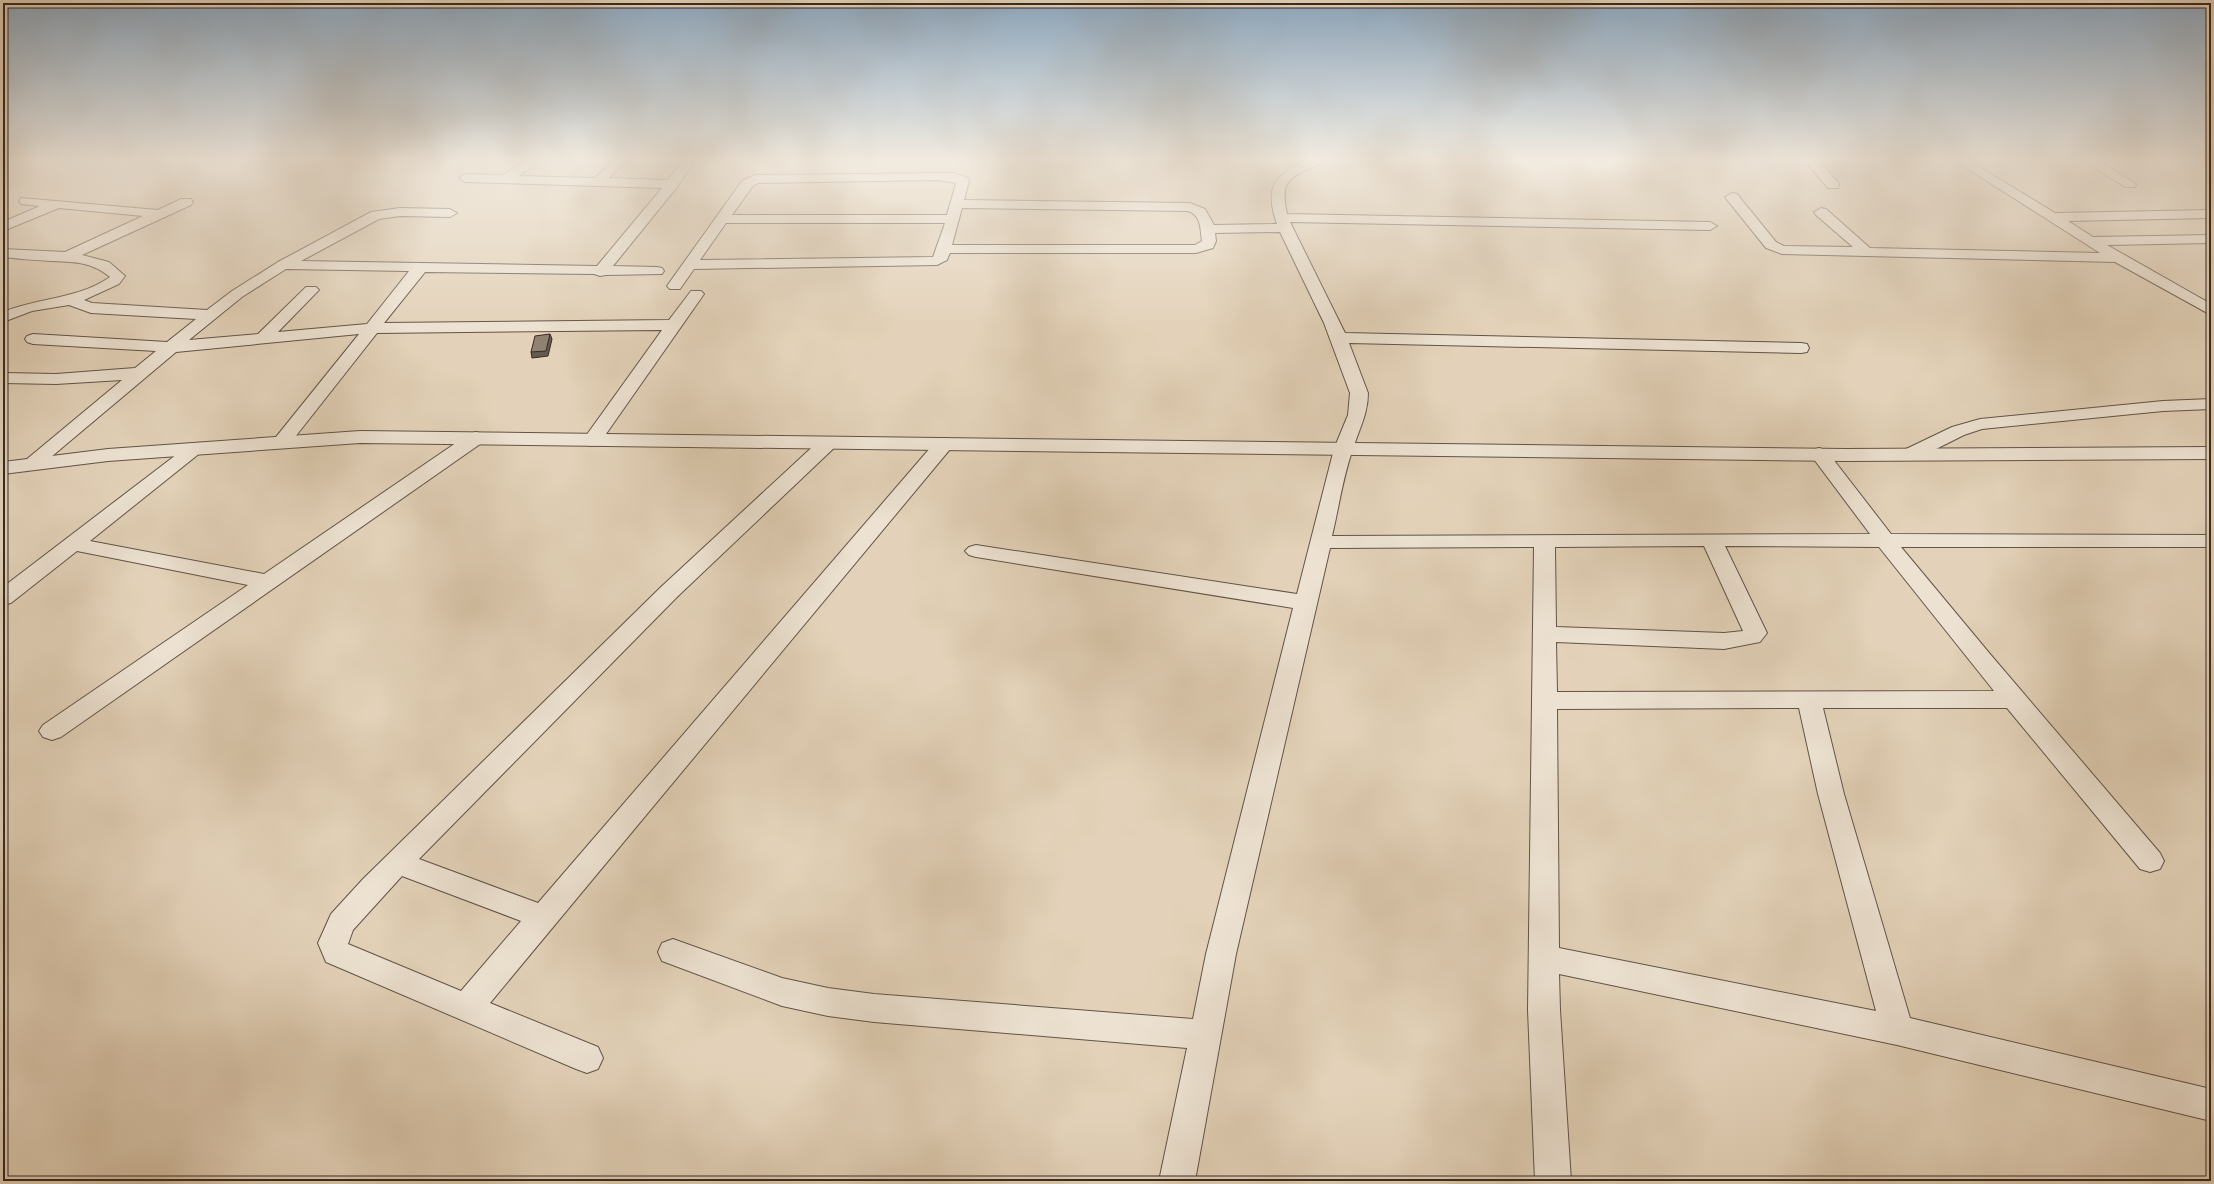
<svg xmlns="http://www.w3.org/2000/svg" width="2214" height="1184" viewBox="0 0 2214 1184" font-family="'EB Garamond',serif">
	<rect width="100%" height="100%" fill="#e3d2b9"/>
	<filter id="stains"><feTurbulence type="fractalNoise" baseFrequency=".005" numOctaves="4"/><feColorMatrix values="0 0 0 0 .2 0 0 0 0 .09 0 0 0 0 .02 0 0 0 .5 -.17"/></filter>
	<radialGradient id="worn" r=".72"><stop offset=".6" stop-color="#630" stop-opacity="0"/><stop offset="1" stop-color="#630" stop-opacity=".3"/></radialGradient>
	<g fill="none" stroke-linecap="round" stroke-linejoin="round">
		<defs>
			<g id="minor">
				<path d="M 527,160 L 541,160 L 519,176 L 595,178 L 614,160 L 627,160 L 609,178 L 668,180 L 683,160 L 695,160 L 677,187 L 613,266 L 657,267 L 662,268 L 664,271 L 662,274 L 606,275 L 600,276 L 594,274 L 425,272 L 384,323 L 669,320 L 691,291 L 701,291 L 704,294 L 599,444 L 592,446 L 585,444 L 583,440 L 662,330 L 377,333 L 288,446 L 281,448 L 274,446 L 272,442 L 359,334 L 176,352 L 38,468 L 31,470 L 24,468 L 21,464 L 122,380 L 56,384 L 3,383 L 3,373 L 56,374 L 135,368 L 156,351 L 33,344 L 27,342 L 25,339 L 27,336 L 33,334 L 167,342 L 196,319 L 91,313 L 69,305 L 32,311 L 3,322 L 3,312 C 37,298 79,299 110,277 C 91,261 73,262 50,261 C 35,260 19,259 3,257 L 3,249 L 65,252 L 143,216 L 59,208 L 3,231 L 3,222 L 40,206 L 21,204 L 19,201 L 21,198 L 158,210 L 181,199 L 191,199 L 193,202 L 191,205 L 82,255 L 109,262 L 125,276 L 119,284 L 84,300 L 92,303 L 207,310 L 232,291 L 278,262 L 371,212 L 400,208 L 450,209 L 457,213 L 450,217 L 400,216 L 379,219 L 301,261 L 597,266 L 662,188 L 465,182 L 459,178 L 465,174 L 503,175 ZM 286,269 L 409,271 L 367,324 L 278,332 L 316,293 L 319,290 L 316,287 L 306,287 L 258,334 L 189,340 L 242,297 Z"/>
				<path d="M 1309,160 L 1325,160 C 1322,164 1316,166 1311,168 C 1285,178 1281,186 1287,214 L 1710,222 L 1717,226 L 1710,230 L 1290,222 L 1345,333 L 1801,343 L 1807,344 L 1809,348 L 1807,352 L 1801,353 L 1349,343 L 1368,393 C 1368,414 1359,429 1353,449 C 1343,476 1339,507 1332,536 L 1870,534 L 1810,454 L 1812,450 L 1819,448 L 1826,450 L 1891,534 L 2211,535 L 2211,547 L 1901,547 L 1990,654 L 2160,853 L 2164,861 L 2160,869 L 2150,872 L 2140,869 L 2007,708 L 1823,708 L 1844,794 L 1910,1018 L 2211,1089 L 2211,1121 L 1897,1045 L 1559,974 L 1560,1010 L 1571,1181 L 1535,1181 L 1528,1010 L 1534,547 L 1330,548 L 1236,954 L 1195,1181 L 1159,1181 L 1187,1048 L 874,1022 L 828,1016 L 782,1006 L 662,961 L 658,952 L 662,943 L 673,939 L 782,978 L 828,988 L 874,994 L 1193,1019 L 1206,954 L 1293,608 L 976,557 L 969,555 L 965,551 L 969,547 L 976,545 L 1297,594 L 1334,449 L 1348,415 L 1350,393 L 1324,323 L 1280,232 L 1215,233 L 1216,241 L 1213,248 L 1196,253 L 950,253 L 947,260 L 937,265 L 694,269 L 680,289 L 670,289 L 667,286 L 742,181 L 755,175 L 953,173 L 968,178 L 969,181 L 964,200 L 1190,203 L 1205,209 L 1214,225 L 1277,224 C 1264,187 1274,174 1309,160 ZM 938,180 L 956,183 L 947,215 L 732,215 L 752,187 L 758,183 ZM 962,208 L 1188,211 C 1202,216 1200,229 1202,241 L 1195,245 L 952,245 ZM 726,223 L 945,223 L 933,257 L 700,260 ZM 1704,546 L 1743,631 L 1724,633 L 1556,627 L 1555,547 ZM 1725,546 L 1879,547 L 1994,691 L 1557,692 L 1556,642 L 1724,649 L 1760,642 L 1767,633 ZM 1799,708 L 1818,794 L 1876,1011 L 1559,948 L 1557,709 Z"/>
				<path d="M 1804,160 L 1817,160 L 1838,182 L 1839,185 L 1838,188 L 1828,188 Z"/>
				<path d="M 1954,160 L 1968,160 L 2055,213 L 2211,210 L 2211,218 L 2068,221 L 2093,237 L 2211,235 L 2211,243 L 2107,245 L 2211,304 L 2211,315 L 2115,262 L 1782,254 L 1766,248 L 1725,197 L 1732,193 L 1737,194 L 1776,242 L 1784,246 L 1853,247 L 1816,215 L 1814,212 L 1821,208 L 1826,209 L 1870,248 L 2100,253 Z"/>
				<path d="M 2082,160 L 2097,160 L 2136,184 L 2135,187 L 2125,187 Z"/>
				<path d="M 2204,160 L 2211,160 L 2211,165 Z"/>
				<path d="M 2211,399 L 2211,409 L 2163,411 L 1982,429 L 1964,435 L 1918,458 L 1911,460 L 1904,458 L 1902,454 L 1904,450 L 1952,427 L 1980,419 L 2163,401 Z"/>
				<path d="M 476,432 L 483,434 L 485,438 L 483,442 L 61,737 L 52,740 L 43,737 L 39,731 L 43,725 L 248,585 L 77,551 L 11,603 L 3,605 L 3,587 L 189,445 L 196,443 L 203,445 L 205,449 L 90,541 L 264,574 L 469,434 Z"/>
				<path d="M 828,437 L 835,439 L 837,443 L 835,447 L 677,597 L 419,859 L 538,903 L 937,440 L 944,438 L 951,440 L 953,444 L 951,448 L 490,1003 L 598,1047 L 603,1058 L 598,1069 L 587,1073 L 576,1069 L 326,962 L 318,943 L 331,914 L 363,879 L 661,587 L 821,439 ZM 402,876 L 521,921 L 461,991 L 348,944 L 353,930 Z"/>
			</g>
			<path id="tertiary" d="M 360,431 L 1846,449 L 2211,447 L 2211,459 L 1846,461 L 360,443 L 108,461 L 3,474 L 3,462 L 108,449 Z"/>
		</defs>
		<use href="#minor" stroke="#615448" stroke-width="2"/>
		<use href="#tertiary" stroke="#615448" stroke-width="2"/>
		<use href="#minor" fill="#ede2d2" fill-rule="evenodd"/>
		<use href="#tertiary" fill="#ede2d2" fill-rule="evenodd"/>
	</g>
	<path fill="#655a4f" stroke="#362a22" d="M 550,334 L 552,339 L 548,356 L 532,358 L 531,352 Z"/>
	<path fill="#908171" stroke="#362a22" d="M 550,334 L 546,351 L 531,352 L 535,336 Z"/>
	<linearGradient id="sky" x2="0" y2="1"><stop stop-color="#8ea9c1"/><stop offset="0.49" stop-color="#f2ebe0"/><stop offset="1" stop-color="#f2ebe0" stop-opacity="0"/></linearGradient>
	<rect width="2214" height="326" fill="url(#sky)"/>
	<rect width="2214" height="1184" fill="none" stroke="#e3d2b9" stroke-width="16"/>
	<rect x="4" y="4" width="2206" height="1176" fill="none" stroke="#362a22" stroke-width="2"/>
	<rect x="8" y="8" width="2198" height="1168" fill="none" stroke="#362a22"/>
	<rect width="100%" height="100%" filter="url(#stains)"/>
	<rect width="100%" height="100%" fill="url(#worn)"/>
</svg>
